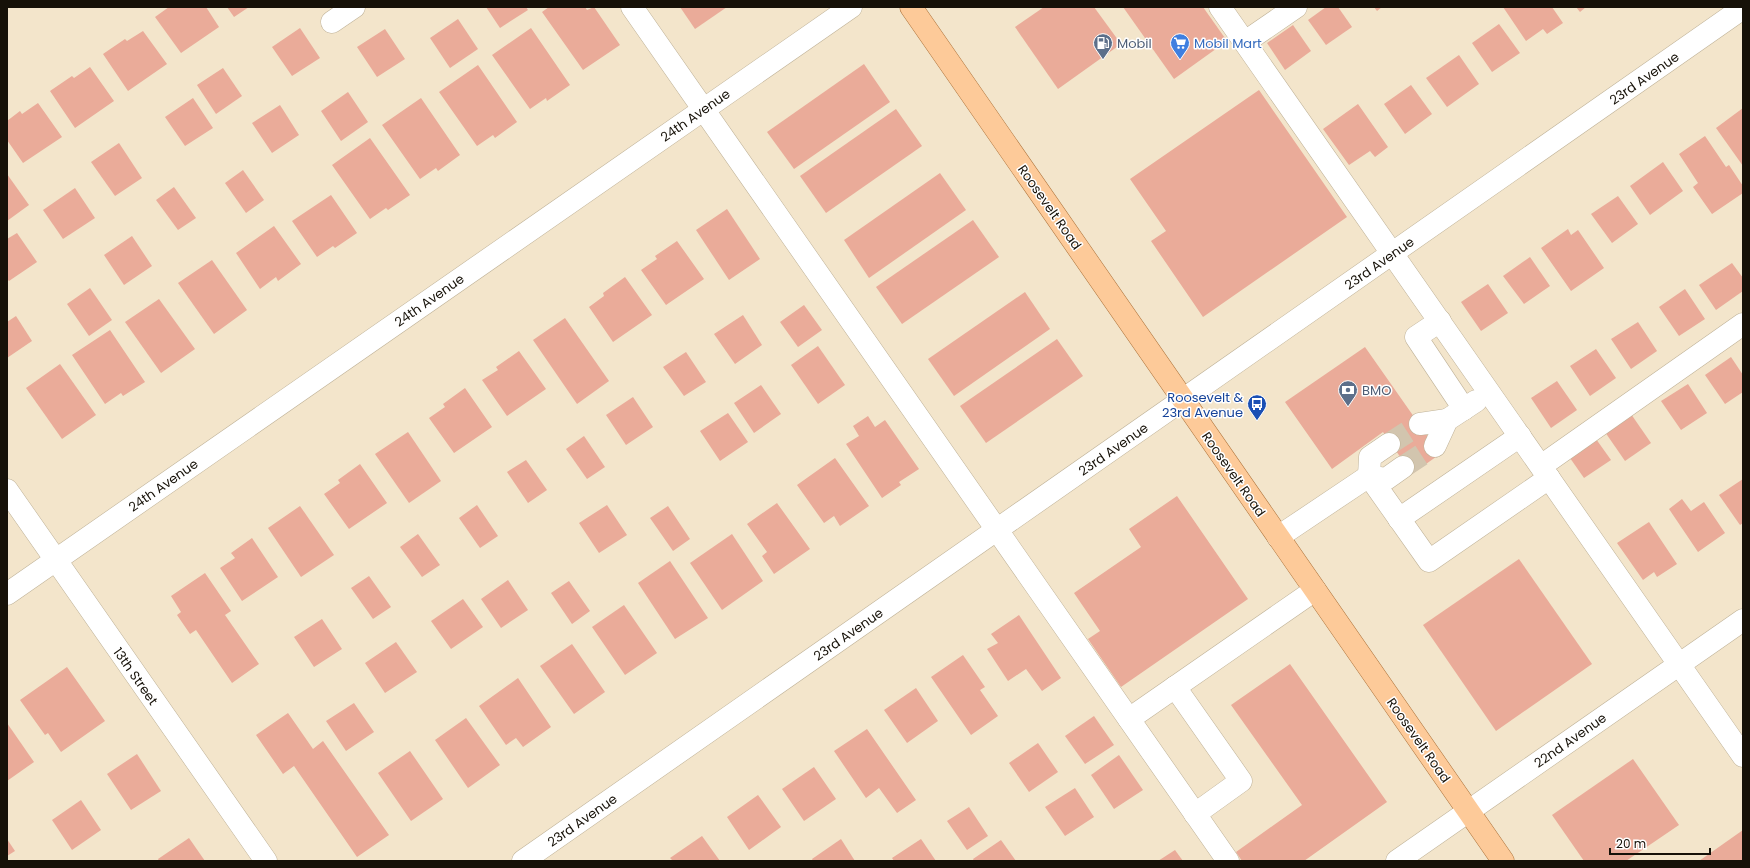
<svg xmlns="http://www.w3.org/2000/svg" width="1750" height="868" viewBox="0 0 1750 868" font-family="Poppins,sans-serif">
	<rect width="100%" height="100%" fill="#f3e5cb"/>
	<g fill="#eaab99">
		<path d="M 169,7 L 206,7 L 219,27 L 181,53 L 155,17 Z"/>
		<path d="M 227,7 L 249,7 L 234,17 Z"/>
		<path d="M 486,7 L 526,7 L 528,10 L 500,28 Z"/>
		<path d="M 549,7 L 585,7 L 587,10 L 594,7 L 620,45 L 583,70 L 542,12 Z"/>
		<path d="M 680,7 L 727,7 L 695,29 Z"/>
		<path d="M 1044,7 L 1094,7 L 1121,44 L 1058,89 L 1015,27 Z"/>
		<path d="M 1123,7 L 1203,7 L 1227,41 L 1174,79 Z"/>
		<path d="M 1326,7 L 1338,7 L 1352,27 L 1326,45 L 1308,20 Z"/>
		<path d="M 1374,7 L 1382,7 L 1377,11 Z"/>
		<path d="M 1503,7 L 1552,7 L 1563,23 L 1547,34 L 1543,29 L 1526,41 Z"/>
		<path d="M 1576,7 L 1586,7 L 1580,12 Z"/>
		<path d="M 458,19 L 478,49 L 450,68 L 430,38 Z"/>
		<path d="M 1499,24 L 1520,53 L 1492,72 L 1472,43 Z"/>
		<path d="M 1293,25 L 1311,51 L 1285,70 L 1267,43 Z"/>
		<path d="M 300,28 L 320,58 L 292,76 L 272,47 Z"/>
		<path d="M 531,28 L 570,85 L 547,101 L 546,98 L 530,109 L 492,55 Z"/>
		<path d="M 385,29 L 405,59 L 377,77 L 357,47 Z"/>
		<path d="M 143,31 L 167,64 L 128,91 L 103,54 L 125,39 L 127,41 Z"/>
		<path d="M 1459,55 L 1479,84 L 1447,107 L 1426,78 Z"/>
		<path d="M 864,64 L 890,102 L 794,169 L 767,132 Z"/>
		<path d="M 478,65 L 517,122 L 495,138 L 493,135 L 477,146 L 439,92 Z"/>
		<path d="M 90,67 L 114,101 L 75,128 L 50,91 L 72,76 L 74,78 Z"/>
		<path d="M 223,68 L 242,96 L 216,114 L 197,85 Z"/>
		<path d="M 1411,85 L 1432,114 L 1405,134 L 1384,104 Z"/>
		<path d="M 1259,90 L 1347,217 L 1203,317 L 1151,241 L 1166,231 L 1130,179 Z"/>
		<path d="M 348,92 L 368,122 L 341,141 L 321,111 Z"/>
		<path d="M 193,98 L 213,128 L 185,146 L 165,117 Z"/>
		<path d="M 421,98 L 460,155 L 438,171 L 436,168 L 420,179 L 382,125 Z"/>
		<path d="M 38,103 L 62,137 L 23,163 L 7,140 L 7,121 L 20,111 L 22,114 Z"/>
		<path d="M 1358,104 L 1388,147 L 1375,157 L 1370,151 L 1349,165 L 1323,129 Z"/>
		<path d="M 280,105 L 299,135 L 272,153 L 252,123 Z"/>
		<path d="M 1743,108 L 1743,166 L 1716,128 Z"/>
		<path d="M 896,109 L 922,146 L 826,213 L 800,176 Z"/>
		<path d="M 1705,136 L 1726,167 L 1729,165 L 1743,186 L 1743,193 L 1712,214 L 1693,187 L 1698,183 L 1679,154 Z"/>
		<path d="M 370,138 L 410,195 L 388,210 L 386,208 L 370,219 L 332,165 Z"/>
		<path d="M 119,143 L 142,178 L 115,196 L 91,162 Z"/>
		<path d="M 1663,162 L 1683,191 L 1650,215 L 1630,186 Z"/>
		<path d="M 243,170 L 264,200 L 246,213 L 225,183 Z"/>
		<path d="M 940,173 L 966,210 L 869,278 L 844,240 Z"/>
		<path d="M 7,174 L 29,205 L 7,221 Z"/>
		<path d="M 174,187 L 196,218 L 178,230 L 156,200 Z"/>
		<path d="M 75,188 L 95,218 L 63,239 L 43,210 Z"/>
		<path d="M 331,195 L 357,233 L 335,248 L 333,246 L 317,257 L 292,221 Z"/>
		<path d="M 1618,196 L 1638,224 L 1612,243 L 1591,214 Z"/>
		<path d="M 727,209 L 760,259 L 729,280 L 696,230 Z"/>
		<path d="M 973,220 L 999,257 L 902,324 L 876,287 Z"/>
		<path d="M 274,226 L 301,264 L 278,281 L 276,277 L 260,289 L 236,253 Z"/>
		<path d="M 1568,229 L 1571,235 L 1578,230 L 1604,268 L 1571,291 L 1541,248 Z"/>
		<path d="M 17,233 L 37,262 L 9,281 L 7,279 L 7,239 Z"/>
		<path d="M 132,236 L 152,266 L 124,285 L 104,255 Z"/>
		<path d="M 677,241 L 704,279 L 666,305 L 641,270 L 657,259 L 655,256 Z"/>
		<path d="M 1530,257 L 1550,286 L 1524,304 L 1503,276 Z"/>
		<path d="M 212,260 L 247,310 L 214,334 L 178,283 Z"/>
		<path d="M 1732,263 L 1743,278 L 1743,291 L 1716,310 L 1699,285 Z"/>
		<path d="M 625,277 L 652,315 L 613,342 L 589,307 L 604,296 L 603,293 Z"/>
		<path d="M 1488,284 L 1508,313 L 1481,331 L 1461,302 Z"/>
		<path d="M 90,288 L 112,320 L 89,336 L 67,304 Z"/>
		<path d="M 1685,289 L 1705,319 L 1679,336 L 1659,307 Z"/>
		<path d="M 1025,292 L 1050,329 L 954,396 L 928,359 Z"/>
		<path d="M 159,299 L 195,349 L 161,373 L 125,322 Z"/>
		<path d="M 804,305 L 822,330 L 798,347 L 780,322 Z"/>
		<path d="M 743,315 L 762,345 L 735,364 L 714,334 Z"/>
		<path d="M 16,316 L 32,341 L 7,358 L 7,322 Z"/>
		<path d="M 565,318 L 609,381 L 577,404 L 533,340 Z"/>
		<path d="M 1638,322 L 1657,351 L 1631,369 L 1611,339 Z"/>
		<path d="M 110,330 L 145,382 L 123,396 L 121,393 L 105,404 L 72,355 Z"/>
		<path d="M 1057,339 L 1083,376 L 986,443 L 960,406 Z"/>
		<path d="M 818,346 L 845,385 L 818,404 L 791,365 Z"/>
		<path d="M 1365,347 L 1440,454 L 1412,474 L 1383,432 L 1332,469 L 1285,402 Z"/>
		<path d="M 1596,349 L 1616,378 L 1590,396 L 1570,366 Z"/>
		<path d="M 519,351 L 546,389 L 507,416 L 482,380 L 498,370 L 496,367 Z"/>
		<path d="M 686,352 L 706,382 L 684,396 L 663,367 Z"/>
		<path d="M 1731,357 L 1743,375 L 1743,392 L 1725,404 L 1705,375 Z"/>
		<path d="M 60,364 L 96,415 L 62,439 L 26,388 Z"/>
		<path d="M 1557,381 L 1577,410 L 1551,428 L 1531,398 Z"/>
		<path d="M 1688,384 L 1707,413 L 1681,430 L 1661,401 Z"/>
		<path d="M 761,385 L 781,414 L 754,433 L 734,403 Z"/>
		<path d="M 465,388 L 492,427 L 454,453 L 429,418 L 445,407 L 443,404 Z"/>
		<path d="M 633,397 L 653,427 L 626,445 L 606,415 Z"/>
		<path d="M 728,413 L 748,442 L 720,461 L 700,431 Z"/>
		<path d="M 1631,414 L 1651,443 L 1625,461 L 1605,432 Z"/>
		<path d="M 868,416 L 875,427 L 885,420 L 919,469 L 899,482 L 901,485 L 882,498 L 846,444 L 859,436 L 853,426 Z"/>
		<path d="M 408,432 L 441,481 L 409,503 L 375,454 Z"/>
		<path d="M 584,436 L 605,467 L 587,479 L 566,449 Z"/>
		<path d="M 1596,439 L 1611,460 L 1584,478 L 1570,458 Z"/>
		<path d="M 835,458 L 869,506 L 840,526 L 834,516 L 824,523 L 797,485 Z"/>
		<path d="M 526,460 L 547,490 L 528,503 L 507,472 Z"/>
		<path d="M 360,464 L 387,503 L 349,529 L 324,494 L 340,483 L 338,480 Z"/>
		<path d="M 1743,479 L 1743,523 L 1740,525 L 1719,495 Z"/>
		<path d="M 1177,496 L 1248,599 L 1121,687 L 1088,639 L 1100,631 L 1074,593 L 1141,547 L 1129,529 Z"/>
		<path d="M 1682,499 L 1691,511 L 1704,502 L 1725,533 L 1698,552 L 1669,509 Z"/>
		<path d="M 777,503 L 810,549 L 774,574 L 762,556 L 767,552 L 747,524 Z"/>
		<path d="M 477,505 L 498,536 L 480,548 L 459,518 Z"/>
		<path d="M 607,505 L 627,535 L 599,553 L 579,523 Z"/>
		<path d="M 300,506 L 334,555 L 301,577 L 268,528 Z"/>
		<path d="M 668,506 L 690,539 L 673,551 L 650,518 Z"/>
		<path d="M 1649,522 L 1677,564 L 1657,577 L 1654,572 L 1643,580 L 1617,543 Z"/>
		<path d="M 418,534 L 440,565 L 422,577 L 400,547 Z"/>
		<path d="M 732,534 L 763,581 L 722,610 L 690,563 Z"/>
		<path d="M 252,538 L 278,577 L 242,601 L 220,568 L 235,558 L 231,553 Z"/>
		<path d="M 1519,559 L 1592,664 L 1496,731 L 1423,625 Z"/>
		<path d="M 670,561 L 708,618 L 675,639 L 638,583 Z"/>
		<path d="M 205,573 L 231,611 L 225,615 L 259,664 L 232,683 L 196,630 L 190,634 L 177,615 L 181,612 L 171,596 Z"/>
		<path d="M 369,576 L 391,607 L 373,619 L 351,588 Z"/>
		<path d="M 508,580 L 528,610 L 501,628 L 481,599 Z"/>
		<path d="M 569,581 L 590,611 L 572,624 L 551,593 Z"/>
		<path d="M 463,599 L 483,627 L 451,649 L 431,621 Z"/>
		<path d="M 624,605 L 657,653 L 625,675 L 592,627 Z"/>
		<path d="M 1019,615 L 1061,678 L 1042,691 L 1026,669 L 1008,681 L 987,649 L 998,643 L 991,634 Z"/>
		<path d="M 322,619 L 342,649 L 314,667 L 294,637 Z"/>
		<path d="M 396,642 L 417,672 L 385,693 L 365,663 Z"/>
		<path d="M 572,644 L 605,692 L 574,714 L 540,666 Z"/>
		<path d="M 963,655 L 985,687 L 980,690 L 998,716 L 971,735 L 931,677 Z"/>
		<path d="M 1290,664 L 1387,802 L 1304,861 L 1242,861 L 1236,852 L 1302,805 L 1231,705 Z"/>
		<path d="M 67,667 L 105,721 L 61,752 L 48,733 L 45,735 L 20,700 Z"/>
		<path d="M 518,678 L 551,727 L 523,747 L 516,738 L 506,745 L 479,706 Z"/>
		<path d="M 916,688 L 938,721 L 907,743 L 884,710 Z"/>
		<path d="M 354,703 L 374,732 L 346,751 L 326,721 Z"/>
		<path d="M 288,713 L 313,749 L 323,741 L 389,835 L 357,857 L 294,766 L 283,774 L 256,735 Z"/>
		<path d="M 1094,716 L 1114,745 L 1085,764 L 1065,736 Z"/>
		<path d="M 466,718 L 500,765 L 468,788 L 435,740 Z"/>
		<path d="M 7,723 L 34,762 L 7,781 Z"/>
		<path d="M 867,729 L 916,800 L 897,813 L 879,788 L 866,798 L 834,751 Z"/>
		<path d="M 1038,743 L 1058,772 L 1029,792 L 1009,763 Z"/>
		<path d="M 410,751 L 443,799 L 411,821 L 378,773 Z"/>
		<path d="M 137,754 L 161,791 L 131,810 L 107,774 Z"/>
		<path d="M 1119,755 L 1143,790 L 1114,809 L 1091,775 Z"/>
		<path d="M 1633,759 L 1679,825 L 1626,861 L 1584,861 L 1552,815 Z"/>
		<path d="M 814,767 L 836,799 L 804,821 L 782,789 Z"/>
		<path d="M 1075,788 L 1094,817 L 1065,836 L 1045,807 Z"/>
		<path d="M 758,795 L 781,827 L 749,850 L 727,817 Z"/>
		<path d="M 81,800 L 101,830 L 72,850 L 52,820 Z"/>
		<path d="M 969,807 L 988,836 L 967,850 L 947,821 Z"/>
		<path d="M 1743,830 L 1743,861 L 1699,861 Z"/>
		<path d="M 702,836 L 720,861 L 673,861 L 670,858 Z"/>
		<path d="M 189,838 L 205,861 L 159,861 L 158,859 Z"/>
		<path d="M 7,839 L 15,851 L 7,856 Z"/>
		<path d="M 841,839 L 855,861 L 813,861 L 812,859 Z"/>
		<path d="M 921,839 L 936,861 L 894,861 L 892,858 Z"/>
		<path d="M 1001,840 L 1016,861 L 974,861 L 973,859 Z"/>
		<path d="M 1175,850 L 1183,861 L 1158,861 Z"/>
	</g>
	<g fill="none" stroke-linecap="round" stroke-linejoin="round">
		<g stroke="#d2c5ae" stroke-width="22" stroke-dasharray="22 11" stroke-linecap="butt">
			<path d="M 1389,444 L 1420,424"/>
			<path d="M 1403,467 L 1435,446"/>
		</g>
		<defs>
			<g id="minor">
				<path d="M 632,7 L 1228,861"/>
				<path d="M 1220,7 L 1743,756"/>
				<path d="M 332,22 L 354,7"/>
				<path d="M 1245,42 L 1296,7"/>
				<path d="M 1440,321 L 1416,337 L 1464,409"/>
				<path d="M 1420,424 L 1447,420"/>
				<path d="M 1435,446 L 1447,420 L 1476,401"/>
				<path d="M 1541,466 L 1743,324"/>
				<path d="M 1369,476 L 1370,457 L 1389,444"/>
				<path d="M 1369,476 L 1386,479 L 1403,467"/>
				<path d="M 7,490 L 266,861"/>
				<path d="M 1399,519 L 1520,436"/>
				<path d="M 1278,537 L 1369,476 L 1429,561 L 1549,478"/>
				<path d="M 7,594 L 851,7"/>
				<path d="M 1175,687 L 1241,781 L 1195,814"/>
				<path d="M 1129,719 L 1315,590"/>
				<path d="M 523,861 L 1743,8"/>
				<path d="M 1397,861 L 1743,620"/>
			</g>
			<path id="major" d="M 911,7 L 1503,861"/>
		</defs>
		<use href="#minor" stroke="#bfb298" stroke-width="23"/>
		<use href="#major" stroke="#ac723a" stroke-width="23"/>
		<use href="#minor" stroke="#fff" stroke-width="22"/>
		<use href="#major" stroke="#fdca99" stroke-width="22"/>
	</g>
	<defs>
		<symbol id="fuel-pin" viewBox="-11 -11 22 30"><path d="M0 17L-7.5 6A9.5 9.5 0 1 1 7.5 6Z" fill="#5c6f8a" stroke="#fff"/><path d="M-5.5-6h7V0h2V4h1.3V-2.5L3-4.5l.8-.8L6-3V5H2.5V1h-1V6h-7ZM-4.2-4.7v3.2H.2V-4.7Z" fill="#fff"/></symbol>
		<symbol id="supermarket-pin" viewBox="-11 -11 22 30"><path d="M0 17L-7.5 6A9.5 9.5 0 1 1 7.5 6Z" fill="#3f7fe0" stroke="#fff"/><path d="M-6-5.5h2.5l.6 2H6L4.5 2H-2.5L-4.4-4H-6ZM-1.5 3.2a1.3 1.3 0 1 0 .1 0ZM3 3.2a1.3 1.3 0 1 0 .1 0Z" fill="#fff"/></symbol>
		<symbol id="bank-pin" viewBox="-11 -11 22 30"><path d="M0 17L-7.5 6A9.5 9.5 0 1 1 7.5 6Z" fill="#5c6f8a" stroke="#fff"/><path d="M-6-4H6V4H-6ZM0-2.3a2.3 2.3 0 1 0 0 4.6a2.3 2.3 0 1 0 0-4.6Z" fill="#fff"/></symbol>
		<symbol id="bus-pin" viewBox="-11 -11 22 30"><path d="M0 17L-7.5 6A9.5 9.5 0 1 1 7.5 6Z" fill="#1a4fb4" stroke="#fff"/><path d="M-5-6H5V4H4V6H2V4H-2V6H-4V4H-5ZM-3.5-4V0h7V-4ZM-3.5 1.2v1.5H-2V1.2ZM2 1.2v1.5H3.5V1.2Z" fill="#fff"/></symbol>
	</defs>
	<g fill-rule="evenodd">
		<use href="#fuel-pin" x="1092" y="32" width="22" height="30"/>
		<use href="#supermarket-pin" x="1169" y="32" width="22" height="30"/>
		<use href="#bank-pin" x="1337" y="379" width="22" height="30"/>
		<use href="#bus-pin" x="1246" y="393" width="22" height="30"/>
	</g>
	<g text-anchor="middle" stroke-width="3" stroke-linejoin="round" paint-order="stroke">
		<g font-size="13" fill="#4e5e75" stroke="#fff" text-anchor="start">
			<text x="1117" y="48">Mobil</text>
			<text x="1362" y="395">BMO</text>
		</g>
		<g font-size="13" fill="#366cbe" stroke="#fff" text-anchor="start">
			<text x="1194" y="48">Mobil Mart</text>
		</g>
		<g font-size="13" fill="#161108" stroke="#fff">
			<text transform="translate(1644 78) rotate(-35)" y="5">23rd Avenue</text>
			<text transform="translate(695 115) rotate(-35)" y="5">24th Avenue</text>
			<text transform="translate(1050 207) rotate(55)" y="5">Roosevelt Road</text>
			<text transform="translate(1379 263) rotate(-35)" y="5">23rd Avenue</text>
			<text transform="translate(429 300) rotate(-35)" y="5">24th Avenue</text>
			<text transform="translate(1113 449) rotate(-35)" y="5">23rd Avenue</text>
			<text transform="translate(1234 474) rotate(55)" y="5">Roosevelt Road</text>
			<text transform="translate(163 485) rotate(-35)" y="5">24th Avenue</text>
			<text transform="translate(848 634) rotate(-35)" y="5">23rd Avenue</text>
			<text transform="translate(136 676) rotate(55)" y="5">13th Street</text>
			<text transform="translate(1419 740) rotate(55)" y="5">Roosevelt Road</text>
			<text transform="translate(1570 740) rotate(-35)" y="5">22nd Avenue</text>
			<text transform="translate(582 820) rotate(-35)" y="5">23rd Avenue</text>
		</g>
		<g font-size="13" fill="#164399" stroke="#fff" text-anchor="end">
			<text x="1243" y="402">Roosevelt &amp;<tspan x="1243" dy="15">23rd Avenue</tspan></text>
		</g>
	</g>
	<rect width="1750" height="868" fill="none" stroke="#161108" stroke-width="16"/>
	<path d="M1610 848v6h100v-6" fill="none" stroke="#161108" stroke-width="2"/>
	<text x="1616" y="848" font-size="12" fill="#161108" stroke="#ffffff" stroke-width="3" paint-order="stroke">20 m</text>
</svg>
